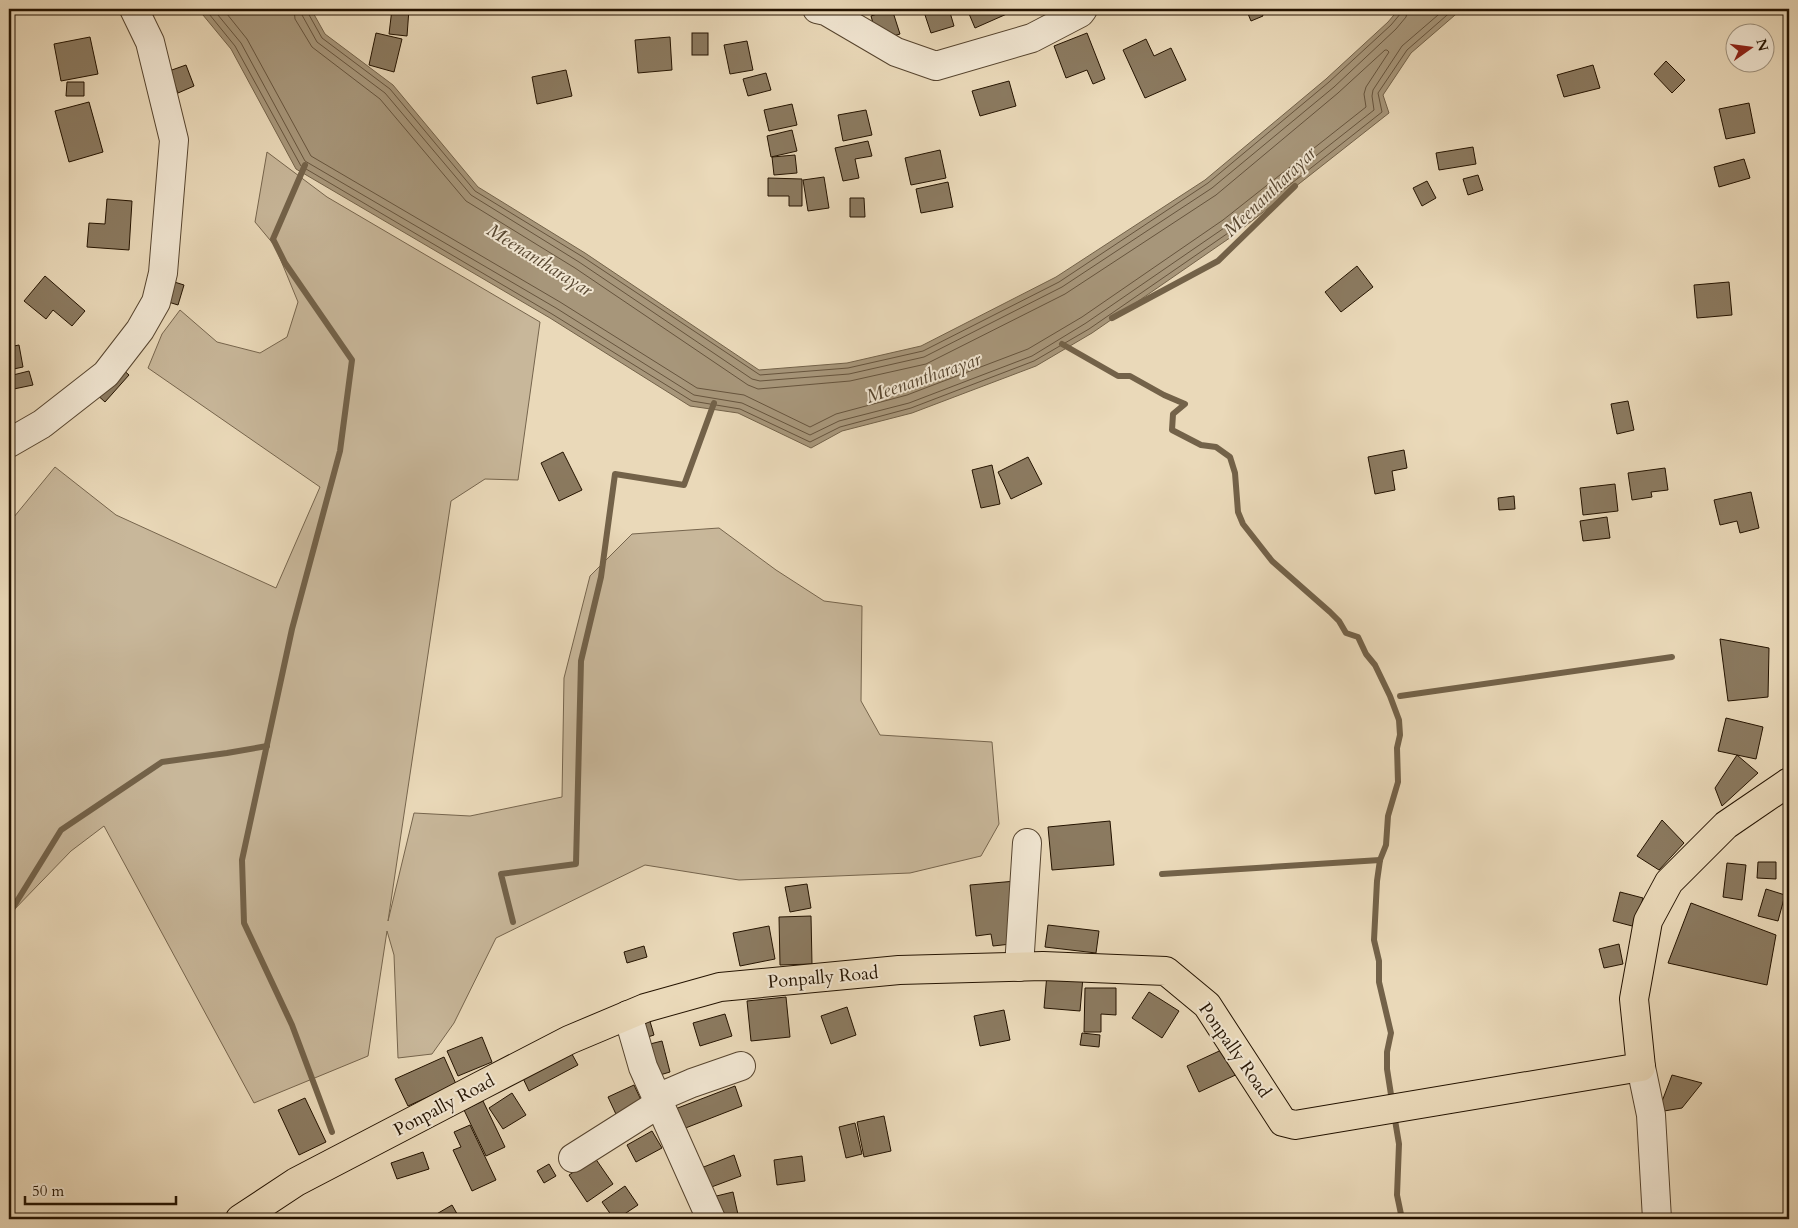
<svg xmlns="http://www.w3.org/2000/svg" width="1798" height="1228" viewBox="0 0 1798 1228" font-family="Cardo,serif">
	<rect width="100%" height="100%" fill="#ead9b9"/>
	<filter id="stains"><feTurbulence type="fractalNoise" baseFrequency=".004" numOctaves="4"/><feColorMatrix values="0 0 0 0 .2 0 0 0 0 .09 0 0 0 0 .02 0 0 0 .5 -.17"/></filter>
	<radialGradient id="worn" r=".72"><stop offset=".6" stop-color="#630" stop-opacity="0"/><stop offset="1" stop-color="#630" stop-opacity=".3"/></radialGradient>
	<path fill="#c8b79a" stroke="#76654d" d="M 267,152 L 327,197 L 540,322 L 518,480 L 485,479 L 451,501 L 388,921 L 414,813 L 470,816 L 562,797 L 564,678 L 590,576 L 632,534 L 719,528 L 776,570 L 824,601 L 862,606 L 861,701 L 880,735 L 992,742 L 999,824 L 981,856 L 910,873 L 739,880 L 645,865 L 496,938 L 454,1023 L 432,1054 L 398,1058 L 394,955 L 387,931 L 368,1056 L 254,1103 L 104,826 L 71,851 L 9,915 L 9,523 L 55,467 L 116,515 L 276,588 L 320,487 L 148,368 L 162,334 L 180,310 L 217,342 L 260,353 L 287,337 L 298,302 L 275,246 L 255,222 Z"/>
	<path fill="#a7967a" stroke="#736249" d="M 198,9 L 311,9 L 325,34 L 393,85 L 478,187 L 585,253 L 759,370 L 847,363 L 921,346 L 1056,277 L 1205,180 L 1326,79 L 1388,22 L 1399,9 L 1462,9 L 1411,53 L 1383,95 L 1389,113 L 1234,235 L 1092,333 L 1036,366 L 912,413 L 842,431 L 811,448 L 738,413 L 690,406 L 550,318 L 296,169 L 231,49 Z"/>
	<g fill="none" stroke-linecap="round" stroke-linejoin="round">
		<g stroke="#66543d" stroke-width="1">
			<path d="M 205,9 L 235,46 L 301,166 L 552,314 L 692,401 L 740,409 L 810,442 L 840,427 L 911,408 L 1034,361 L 1089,329 L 1231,231 L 1382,112 L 1378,93 L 1407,50 L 1454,9"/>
			<path d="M 213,9 L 241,43 L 305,161 L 556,308 L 694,395 L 742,403 L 810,435 L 839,421 L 909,403 L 1032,356 L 1086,323 L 1227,226 L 1374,110 L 1372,96 L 1373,90 L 1402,46 L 1445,9"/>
			<path d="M 223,9 L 247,39 L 311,156 L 560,302 L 697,388 L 744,395 L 810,427 L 836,414 L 907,395 L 1028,349 L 1082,317 L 1223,220 L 1366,107 L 1364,94 L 1366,87 L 1389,52 L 1387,50 L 1385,50 L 1338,93 L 1216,195 L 1065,294 L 926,364 L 850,381 L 758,389 L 748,385 L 575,268 L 466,201 L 380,99 L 312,47 L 295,19 L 294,9"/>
			<path d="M 301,9 L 302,15 L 317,42 L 385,93 L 471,195 L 579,262 L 752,379 L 760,381 L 849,374 L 924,357 L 1062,287 L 1212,188 L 1334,87 L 1396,29 L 1406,17 L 1408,9"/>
			<path d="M 307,9 L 308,13 L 322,38 L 390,89 L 475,191 L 583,257 L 760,375 L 848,368 L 923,351 L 1059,282 L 1208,183 L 1329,82 L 1391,25 L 1401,13 L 1402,9"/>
		</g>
		<g stroke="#736249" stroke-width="6">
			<path d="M 305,165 L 273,239 L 285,263 L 352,360 L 340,451 L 292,629 L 242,860 L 244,923 L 292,1025 L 332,1132"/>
			<path d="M 1112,318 L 1218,261 L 1295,186"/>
			<path d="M 1062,344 L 1118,376 L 1130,376 L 1164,395 L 1185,404 L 1173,414 L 1172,430 L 1201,445 L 1216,447 L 1230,457 L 1235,473 L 1238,512 L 1243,524 L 1272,561 L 1330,612 L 1339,621 L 1346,633 L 1358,637 L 1366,654 L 1375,665 L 1390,696 L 1399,720 L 1400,735 L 1397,748 L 1398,782 L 1388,816 L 1386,845 L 1380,860 L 1377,881 L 1374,940 L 1379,961 L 1379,982 L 1391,1033 L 1387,1052 L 1387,1069 L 1392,1101"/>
			<path d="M 1400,696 L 1672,657"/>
			<path d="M 1162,874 L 1380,860"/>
			<path d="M 9,914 L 61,830 L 162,762 L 227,753 L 267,746"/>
			<path d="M 513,922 L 501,874 L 576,864 L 581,661 L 601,577 L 615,474 L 684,485 L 714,403"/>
			<path d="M 1394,1114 L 1399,1144 L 1397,1195 L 1402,1219"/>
		</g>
	</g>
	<g fill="#8b7a60" stroke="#241300">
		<path d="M 392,9 L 409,9 L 407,36 L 389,34 Z"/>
		<path d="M 892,9 L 900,34 L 878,41 L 871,16 Z"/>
		<path d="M 923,9 L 949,9 L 954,26 L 931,33 Z"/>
		<path d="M 967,9 L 1007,9 L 1009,13 L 975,28 Z"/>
		<path d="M 1246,9 L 1260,9 L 1263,16 L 1251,21 Z"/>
		<path d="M 376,33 L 402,39 L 394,72 L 369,65 Z"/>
		<rect x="692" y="33" width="16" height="22"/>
		<path d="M 1087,33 L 1105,79 L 1093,84 L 1087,70 L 1066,78 L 1054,46 Z"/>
		<path d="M 90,37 L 98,74 L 61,81 L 54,44 Z"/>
		<path d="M 670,37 L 672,70 L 638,73 L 635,40 Z"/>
		<path d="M 1146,39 L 1154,56 L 1171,48 L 1186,80 L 1145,98 L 1123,50 Z"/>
		<path d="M 747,41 L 753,70 L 730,74 L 724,45 Z"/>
		<path d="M 1666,61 L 1685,80 L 1672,93 L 1654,74 Z"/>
		<path d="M 186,65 L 194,86 L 178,93 L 169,71 Z"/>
		<path d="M 1593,65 L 1600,88 L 1564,97 L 1557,75 Z"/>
		<path d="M 566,70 L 572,96 L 537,104 L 532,77 Z"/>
		<path d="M 766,73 L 771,90 L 748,96 L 743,79 Z"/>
		<path d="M 1009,81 L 1016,106 L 980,116 L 972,91 Z"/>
		<path d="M 67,82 L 84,82 L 84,96 L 66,96 Z"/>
		<path d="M 89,102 L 103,152 L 69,162 L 55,111 Z"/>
		<path d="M 1749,103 L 1755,133 L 1726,139 L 1719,109 Z"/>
		<path d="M 792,104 L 797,125 L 769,131 L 764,110 Z"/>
		<path d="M 866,110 L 872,135 L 843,141 L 838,115 Z"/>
		<path d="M 792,130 L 797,151 L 771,157 L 767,136 Z"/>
		<path d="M 868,141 L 872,156 L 855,159 L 859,178 L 843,181 L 835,148 Z"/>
		<path d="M 1473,147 L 1476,164 L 1439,170 L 1436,153 Z"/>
		<path d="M 940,150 L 946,178 L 911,185 L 905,158 Z"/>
		<path d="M 795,155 L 797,173 L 774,175 L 772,157 Z"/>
		<path d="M 1744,159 L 1750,178 L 1719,187 L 1714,167 Z"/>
		<path d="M 1478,175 L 1483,190 L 1468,195 L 1463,179 Z"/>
		<path d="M 824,177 L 829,208 L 808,211 L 803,180 Z"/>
		<path d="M 768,178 L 802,179 L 802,206 L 789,206 L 789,196 L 768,196 Z"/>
		<path d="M 1427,181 L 1436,198 L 1422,206 L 1413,188 Z"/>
		<path d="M 948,182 L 953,207 L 921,213 L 916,189 Z"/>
		<path d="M 850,198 L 864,198 L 865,217 L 850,217 Z"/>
		<path d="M 107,199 L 132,201 L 129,250 L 87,247 L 89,223 L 105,224 Z"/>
		<path d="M 1357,266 L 1373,287 L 1341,312 L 1325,292 Z"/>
		<path d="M 45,276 L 85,311 L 72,326 L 53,310 L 46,319 L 24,301 Z"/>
		<path d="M 168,280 L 184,285 L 178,305 L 162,300 Z"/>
		<path d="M 1729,282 L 1732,315 L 1697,318 L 1694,285 Z"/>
		<path d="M 19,345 L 23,367 L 9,370 L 9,347 Z"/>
		<path d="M 119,366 L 129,375 L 105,402 L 95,393 Z"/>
		<path d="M 29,371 L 33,385 L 9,390 L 9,376 Z"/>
		<path d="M 1628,401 L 1634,430 L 1617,434 L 1611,404 Z"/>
		<path d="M 1404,450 L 1407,468 L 1392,471 L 1395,490 L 1375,494 L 1368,457 Z"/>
		<path d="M 563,452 L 582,490 L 559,501 L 541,463 Z"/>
		<path d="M 1028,457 L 1042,484 L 1011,499 L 998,472 Z"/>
		<path d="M 992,465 L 1000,504 L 981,508 L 972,470 Z"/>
		<path d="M 1665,468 L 1668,490 L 1651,492 L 1652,497 L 1632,500 L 1628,473 Z"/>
		<path d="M 1615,484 L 1618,511 L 1583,515 L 1580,488 Z"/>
		<path d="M 1751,492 L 1759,528 L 1740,533 L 1737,521 L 1720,525 L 1714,500 Z"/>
		<path d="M 1514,496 L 1515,509 L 1499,510 L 1498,498 Z"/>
		<path d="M 1607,517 L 1610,538 L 1583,541 L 1580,521 Z"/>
		<path d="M 1720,639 L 1769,648 L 1768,697 L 1728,701 Z"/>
		<path d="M 1726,718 L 1763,727 L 1756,759 L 1718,751 Z"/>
		<path d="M 1737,755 L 1758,773 L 1722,806 L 1715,788 Z"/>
		<path d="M 1662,820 L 1684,843 L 1659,870 L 1637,856 Z"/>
		<path d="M 1110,821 L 1114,865 L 1052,870 L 1048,827 Z"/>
		<path d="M 1758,862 L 1776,862 L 1776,879 L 1757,878 Z"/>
		<path d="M 1727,863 L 1746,865 L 1742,900 L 1723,897 Z"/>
		<path d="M 1016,881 L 1011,944 L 993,946 L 991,934 L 976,936 L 970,885 Z"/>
		<path d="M 807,884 L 811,908 L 790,912 L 785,887 Z"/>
		<path d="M 1766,889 L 1785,895 L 1778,921 L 1758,916 Z"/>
		<path d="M 1620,892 L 1643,898 L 1636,927 L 1613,921 Z"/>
		<path d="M 1691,903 L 1776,935 L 1767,985 L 1668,963 Z"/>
		<path d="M 811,916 L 812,964 L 780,965 L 779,917 Z"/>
		<path d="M 1048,925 L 1099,931 L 1096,953 L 1045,947 Z"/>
		<path d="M 769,926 L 775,959 L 740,966 L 733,933 Z"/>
		<path d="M 1789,931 L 1789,981 L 1784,981 Z"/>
		<path d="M 1619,944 L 1623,964 L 1604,968 L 1599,949 Z"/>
		<path d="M 644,946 L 647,957 L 627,963 L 624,952 Z"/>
		<path d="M 1047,974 L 1083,977 L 1080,1011 L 1044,1008 Z"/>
		<path d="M 1085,988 L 1116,988 L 1116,1015 L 1101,1014 L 1101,1032 L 1084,1032 Z"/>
		<path d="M 1149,992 L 1179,1011 L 1162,1038 L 1132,1018 Z"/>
		<path d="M 786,997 L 790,1037 L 751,1041 L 747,1001 Z"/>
		<path d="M 847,1007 L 856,1035 L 831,1044 L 821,1016 Z"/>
		<path d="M 1004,1010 L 1010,1040 L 980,1046 L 974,1016 Z"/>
		<path d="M 725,1014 L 732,1036 L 700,1046 L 693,1023 Z"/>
		<path d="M 649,1018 L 654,1035 L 632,1042 L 627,1025 Z"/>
		<path d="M 1082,1033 L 1100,1035 L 1099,1047 L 1080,1045 Z"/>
		<path d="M 482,1037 L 492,1062 L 458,1076 L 447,1051 Z"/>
		<path d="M 662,1041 L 670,1072 L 643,1080 L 634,1048 Z"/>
		<path d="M 1230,1046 L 1242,1072 L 1199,1092 L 1187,1066 Z"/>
		<path d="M 568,1047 L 578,1065 L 529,1091 L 520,1072 Z"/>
		<path d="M 444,1057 L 456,1084 L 408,1106 L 395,1079 Z"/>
		<path d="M 1672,1075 L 1702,1083 L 1682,1108 L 1658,1112 Z"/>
		<path d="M 634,1085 L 647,1113 L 621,1125 L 608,1097 Z"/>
		<path d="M 735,1086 L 742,1106 L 665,1136 L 657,1116 Z"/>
		<path d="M 512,1093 L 526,1115 L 503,1129 L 489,1108 Z"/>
		<path d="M 305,1098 L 326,1142 L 299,1155 L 278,1110 Z"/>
		<path d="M 483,1101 L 505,1147 L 486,1156 L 464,1110 Z"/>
		<path d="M 884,1116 L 891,1151 L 864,1157 L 857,1122 Z"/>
		<path d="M 855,1123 L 862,1154 L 846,1158 L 839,1127 Z"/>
		<path d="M 470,1125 L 496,1180 L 472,1191 L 453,1150 L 461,1147 L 454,1132 Z"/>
		<path d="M 652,1131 L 662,1148 L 636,1162 L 627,1145 Z"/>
		<path d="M 423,1152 L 429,1169 L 397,1179 L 391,1163 Z"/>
		<path d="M 734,1155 L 741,1176 L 698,1192 L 691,1172 Z"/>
		<path d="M 802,1156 L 805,1181 L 777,1185 L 774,1160 Z"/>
		<path d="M 595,1158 L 613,1184 L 587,1202 L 569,1175 Z"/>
		<path d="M 549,1164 L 556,1176 L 544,1183 L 537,1171 Z"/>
		<path d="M 625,1186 L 638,1205 L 617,1219 L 614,1219 L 602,1202 Z"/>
		<path d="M 733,1192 L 739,1219 L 709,1219 L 704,1199 Z"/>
		<path d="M 452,1205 L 460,1219 L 428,1219 Z"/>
	</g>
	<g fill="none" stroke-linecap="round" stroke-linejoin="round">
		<defs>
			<g id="minor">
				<path d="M 817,9 L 826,11 L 896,52 L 936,66 L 1032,38 L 1080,13 L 1083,9"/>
				<path d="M 9,443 L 42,424 L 106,374 L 140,330 L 156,302 L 163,273 L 174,140 L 150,42 L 134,9"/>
				<path d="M 1019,967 L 1027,843"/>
				<path d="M 628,1015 L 643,1067 L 711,1219"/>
				<path d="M 1641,1067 L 1651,1115 L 1657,1219"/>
				<path d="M 657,1098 L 692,1083 L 741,1066"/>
				<path d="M 573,1158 L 660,1103"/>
			</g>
			<path id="major" d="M 240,1219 L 296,1182 L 480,1086 L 569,1040 L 645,1008 L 720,987 L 899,970 L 1043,966 L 1166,971 L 1207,1005 L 1283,1122 L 1295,1125 L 1641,1067 L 1634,999 L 1648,921 L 1669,882 L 1726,825 L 1789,782"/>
		</defs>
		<use href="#minor" stroke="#56442e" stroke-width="30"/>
		<use href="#major" stroke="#241300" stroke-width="30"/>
		<use href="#minor" stroke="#f1e6d2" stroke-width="28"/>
		<use href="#major" stroke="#ead9b9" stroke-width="28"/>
	</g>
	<g text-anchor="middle" stroke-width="4" stroke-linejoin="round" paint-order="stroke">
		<g font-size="18" fill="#241300" stroke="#f1e6d2">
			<text transform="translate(823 977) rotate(-5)" y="6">Ponpally Road</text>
			<text transform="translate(1235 1050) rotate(55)" y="6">Ponpally Road</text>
			<text transform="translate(444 1105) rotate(-28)" y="6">Ponpally Road</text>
		</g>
		<g font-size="19" font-style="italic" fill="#584731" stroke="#f1e6d2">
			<text transform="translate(1269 191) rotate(-44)" y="7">Meenantharayar</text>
			<text transform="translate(540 259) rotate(32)" y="7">Meenantharayar</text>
			<text transform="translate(923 377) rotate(-19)" y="7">Meenantharayar</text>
		</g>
	</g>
	<rect width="1798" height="1228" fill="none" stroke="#ead9b9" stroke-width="30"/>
	<rect x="10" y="10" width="1778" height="1208" fill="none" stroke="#241300" stroke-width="2.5"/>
	<rect x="15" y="15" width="1768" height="1198" fill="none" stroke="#241300"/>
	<g transform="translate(1750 48) rotate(76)"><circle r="24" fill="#f1e6d2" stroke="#9f927e"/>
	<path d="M0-4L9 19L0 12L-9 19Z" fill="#8f2418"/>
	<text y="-8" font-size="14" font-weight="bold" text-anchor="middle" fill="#241300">N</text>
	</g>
	<path d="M25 1196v8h151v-8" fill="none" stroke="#241300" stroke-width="2.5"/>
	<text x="32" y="1196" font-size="15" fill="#241300" stroke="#f1e6d2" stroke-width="4" paint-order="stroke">50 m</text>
	<rect width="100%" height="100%" filter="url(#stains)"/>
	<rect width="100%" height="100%" fill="url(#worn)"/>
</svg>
